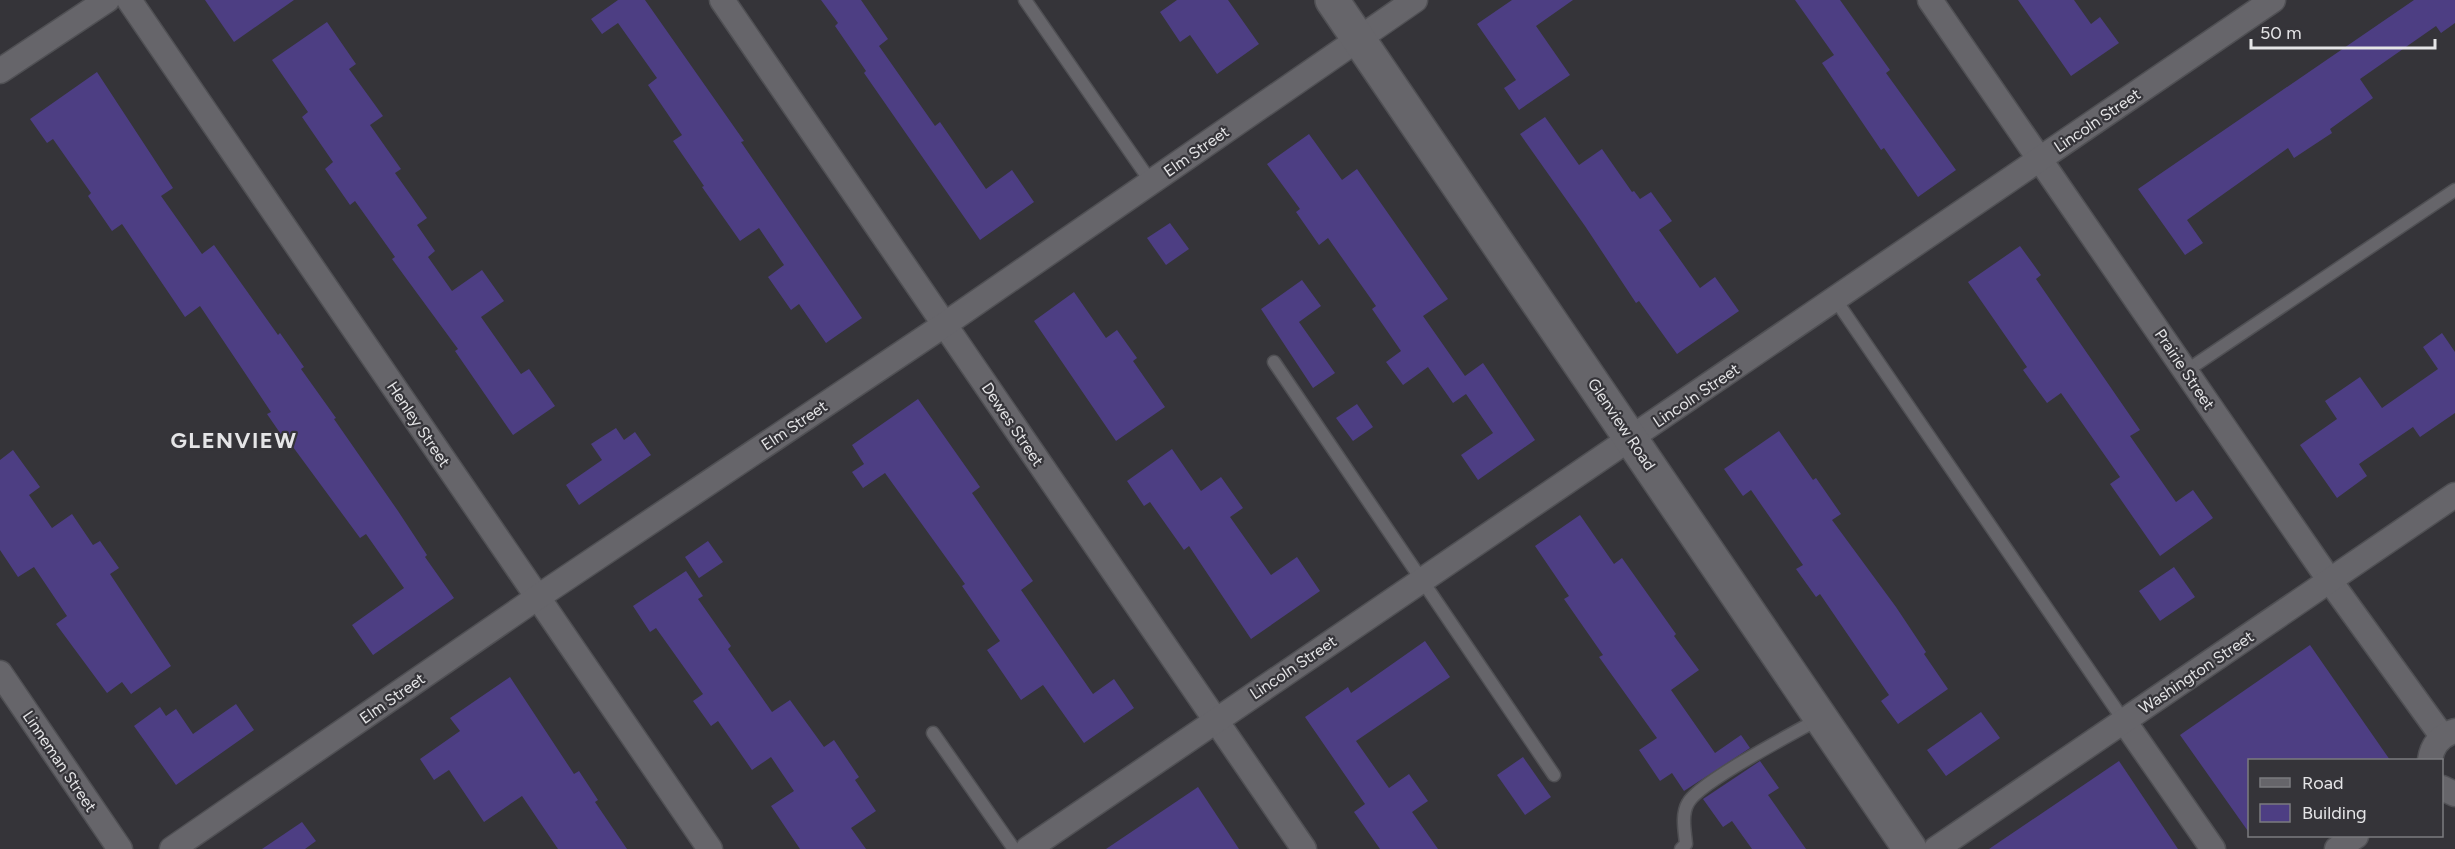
<svg xmlns="http://www.w3.org/2000/svg" width="2455" height="849" viewBox="0 0 2455 849" font-family="Figtree,sans-serif">
	<rect width="100%" height="100%" fill="#353439"/>
	<g fill="#4d3e83">
		<path d="M 205,0 L 294,0 L 234,42 Z"/>
		<path d="M 618,0 L 645,0 L 744,141 L 741,142 L 862,318 L 826,343 L 799,304 L 791,310 L 768,277 L 784,265 L 759,228 L 740,241 L 702,187 L 704,186 L 673,141 L 682,135 L 648,85 L 657,78 L 618,23 L 602,34 L 591,19 Z"/>
		<path d="M 821,0 L 861,0 L 888,39 L 879,46 L 935,126 L 940,122 L 986,189 L 1012,170 L 1034,202 L 980,240 L 864,73 L 866,71 L 835,26 L 838,23 Z"/>
		<path d="M 1177,0 L 1228,0 L 1259,44 L 1217,74 L 1190,35 L 1180,42 L 1160,12 Z"/>
		<path d="M 1512,0 L 1573,0 L 1536,26 L 1570,75 L 1519,110 L 1504,88 L 1516,80 L 1477,24 Z"/>
		<path d="M 1795,0 L 1840,0 L 1890,70 L 1886,73 L 1956,170 L 1918,197 L 1884,148 L 1881,150 L 1822,63 L 1834,55 Z"/>
		<path d="M 2018,0 L 2074,0 L 2091,24 L 2100,17 L 2119,43 L 2071,76 Z"/>
		<path d="M 2414,0 L 2455,0 L 2455,23 L 2441,33 L 2436,26 L 2360,79 L 2373,98 L 2330,129 L 2332,133 L 2294,158 L 2288,148 L 2187,220 L 2203,243 L 2185,255 L 2138,189 Z"/>
		<path d="M 327,22 L 356,64 L 349,69 L 383,116 L 370,125 L 401,169 L 395,173 L 427,218 L 417,225 L 435,251 L 428,257 L 452,291 L 482,270 L 504,301 L 481,317 L 521,374 L 529,369 L 555,406 L 513,435 L 455,351 L 458,349 L 392,259 L 395,257 L 355,201 L 350,205 L 325,169 L 333,162 L 302,117 L 308,112 L 272,60 Z"/>
		<path d="M 97,72 L 173,188 L 161,196 L 202,254 L 214,245 L 278,335 L 280,333 L 304,367 L 301,369 L 336,418 L 334,419 L 398,511 L 427,555 L 425,557 L 454,598 L 373,655 L 352,625 L 404,588 L 366,534 L 360,538 L 293,447 L 291,449 L 267,414 L 271,412 L 200,306 L 185,317 L 122,224 L 112,231 L 88,196 L 91,193 L 53,139 L 47,143 L 30,119 Z"/>
		<path d="M 1545,117 L 1579,165 L 1602,149 L 1632,192 L 1634,191 L 1640,199 L 1651,192 L 1672,221 L 1659,230 L 1700,288 L 1715,277 L 1739,311 L 1677,354 L 1639,301 L 1636,303 L 1585,226 L 1520,134 Z"/>
		<path d="M 1309,134 L 1342,180 L 1357,169 L 1448,299 L 1423,316 L 1465,376 L 1483,363 L 1535,440 L 1478,480 L 1461,455 L 1493,433 L 1466,394 L 1453,403 L 1428,367 L 1403,385 L 1386,362 L 1401,351 L 1372,309 L 1376,306 L 1328,238 L 1319,245 L 1296,212 L 1300,209 L 1267,164 Z"/>
		<path d="M 1170,223 L 1189,249 L 1166,265 L 1147,238 Z"/>
		<path d="M 2020,246 L 2041,275 L 2036,279 L 2140,430 L 2130,436 L 2176,502 L 2193,490 L 2213,518 L 2160,556 L 2110,484 L 2120,477 L 2061,393 L 2047,403 L 2023,370 L 2027,367 L 1968,282 Z"/>
		<path d="M 1302,280 L 1321,306 L 1299,322 L 1335,373 L 1313,388 L 1261,309 Z"/>
		<path d="M 1074,292 L 1106,338 L 1117,330 L 1137,358 L 1133,361 L 1165,407 L 1116,441 L 1034,321 Z"/>
		<path d="M 2442,333 L 2455,352 L 2455,413 L 2420,437 L 2413,427 L 2359,464 L 2367,476 L 2337,498 L 2300,445 L 2337,419 L 2325,401 L 2360,377 L 2382,408 L 2438,369 L 2423,347 Z"/>
		<path d="M 918,399 L 980,487 L 972,493 L 1033,581 L 1021,590 L 1093,694 L 1114,679 L 1134,708 L 1084,743 L 1043,685 L 1021,700 L 987,650 L 1000,641 L 962,586 L 965,584 L 885,473 L 863,488 L 852,472 L 864,464 L 852,445 Z"/>
		<path d="M 1357,404 L 1373,427 L 1353,441 L 1336,418 Z"/>
		<path d="M 616,428 L 624,440 L 635,432 L 651,455 L 579,505 L 566,485 L 602,460 L 591,444 Z"/>
		<path d="M 1779,431 L 1813,480 L 1816,478 L 1841,514 L 1832,520 L 1896,607 L 1926,652 L 1924,654 L 1948,689 L 1898,724 L 1881,701 L 1889,695 L 1820,594 L 1816,597 L 1796,569 L 1803,565 L 1751,490 L 1743,496 L 1724,469 Z"/>
		<path d="M 1172,449 L 1201,491 L 1221,477 L 1243,508 L 1230,517 L 1271,575 L 1297,557 L 1320,591 L 1251,639 L 1189,546 L 1184,550 L 1150,502 L 1144,506 L 1127,481 Z"/>
		<path d="M 13,450 L 40,487 L 29,495 L 52,528 L 72,514 L 93,545 L 100,541 L 119,568 L 110,574 L 171,666 L 131,694 L 122,682 L 107,693 L 56,624 L 67,616 L 34,567 L 18,577 L 0,550 L 0,460 Z"/>
		<path d="M 1580,515 L 1614,564 L 1622,558 L 1676,634 L 1674,636 L 1699,670 L 1671,690 L 1715,753 L 1741,735 L 1750,748 L 1684,791 L 1672,773 L 1660,781 L 1639,750 L 1657,738 L 1599,657 L 1603,655 L 1564,599 L 1569,596 L 1535,546 Z"/>
		<path d="M 708,541 L 723,562 L 699,578 L 685,557 Z"/>
		<path d="M 2174,567 L 2195,597 L 2160,621 L 2139,591 Z"/>
		<path d="M 686,571 L 703,596 L 698,599 L 731,646 L 728,649 L 772,712 L 790,700 L 824,747 L 834,740 L 859,777 L 855,780 L 876,811 L 851,828 L 866,849 L 800,849 L 771,806 L 794,791 L 771,757 L 752,770 L 718,721 L 711,726 L 693,701 L 703,694 L 656,628 L 650,632 L 633,606 Z"/>
		<path d="M 1425,641 L 1450,677 L 1356,741 L 1389,788 L 1409,774 L 1428,801 L 1412,812 L 1438,849 L 1380,849 L 1354,812 L 1365,804 L 1305,717 L 1348,687 L 1351,693 Z"/>
		<path d="M 2310,645 L 2390,760 L 2250,760 L 2250,834 L 2180,735 Z"/>
		<path d="M 510,677 L 574,774 L 579,771 L 598,800 L 595,802 L 627,849 L 558,849 L 522,796 L 484,822 L 449,770 L 434,780 L 420,759 L 460,731 L 450,718 Z"/>
		<path d="M 236,704 L 254,730 L 176,785 L 134,726 L 160,707 L 166,716 L 176,709 L 193,734 Z"/>
		<path d="M 1981,712 L 2000,738 L 1946,776 L 1927,750 Z"/>
		<path d="M 1523,757 L 1551,797 L 1525,815 L 1497,775 Z"/>
		<path d="M 1760,761 L 1779,788 L 1768,795 L 1806,849 L 1752,849 L 1732,821 L 1723,827 L 1703,799 Z"/>
		<path d="M 2119,761 L 2178,849 L 1989,849 Z"/>
		<path d="M 1198,787 L 1239,849 L 1106,849 Z"/>
		<path d="M 302,822 L 316,841 L 305,849 L 262,849 Z"/>
	</g>
	<g fill="none" stroke-linecap="round" stroke-linejoin="round">
		<defs>
			<g id="service">
				<path d="M 1025,0 L 1151,182"/>
				<path d="M 1835,299 L 2124,721"/>
				<path d="M 1274,362 L 1554,775"/>
				<path d="M 2186,371 L 2455,190"/>
				<path d="M 933,733 L 1014,849"/>
				<path d="M 1681,849 L 1686,844 C 1685,832 1681,815 1688,803 C 1698,783 1795,732 1819,719"/>
			</g>
			<g id="minor">
				<path d="M 129,0 L 710,849"/>
				<path d="M 722,0 L 1304,849"/>
				<path d="M 1930,0 L 2330,581 L 2442,736"/>
				<path d="M 0,71 L 107,0"/>
				<path d="M 0,673 L 120,849"/>
				<path d="M 2124,721 L 2213,849"/>
				<path d="M 2430,760 C 2432,746 2440,735 2455,731"/>
				<path d="M 2442,788 L 2455,794"/>
				<path d="M 172,849 L 538,597 L 944,325 L 1415,0"/>
				<path d="M 1028,849 L 2273,0"/>
				<path d="M 1936,849 L 2455,495"/>
				<path d="M 2337,849 L 2356,836"/>
			</g>
			<path id="secondary" d="M 1332,0 L 1910,849"/>
		</defs>
		<use href="#service" stroke="#505054" stroke-width="15"/>
		<use href="#minor" stroke="#505054" stroke-width="27"/>
		<use href="#secondary" stroke="#505054" stroke-width="36"/>
		<use href="#service" stroke="#66656a" stroke-width="12"/>
		<use href="#minor" stroke="#66656a" stroke-width="24"/>
		<use href="#secondary" stroke="#66656a" stroke-width="33"/>
	</g>
	<g text-anchor="middle" stroke-width="4.5" stroke-linejoin="round" paint-order="stroke">
		<g font-size="16" fill="#e5e5e7" stroke="#353439">
			<text transform="translate(2097 120) rotate(-34)" y="6">Lincoln Street</text>
			<text transform="translate(1196 151) rotate(-35)" y="6">Elm Street</text>
			<text transform="translate(2185 369) rotate(56)" y="6">Prairie Street</text>
			<text transform="translate(1696 395) rotate(-34)" y="6">Lincoln Street</text>
			<text transform="translate(419 424) rotate(56)" y="6">Henley Street</text>
			<text transform="translate(1013 424) rotate(56)" y="6">Dewes Street</text>
			<text transform="translate(1622 424) rotate(56)" y="6">Glenview Road</text>
			<text transform="translate(794 425) rotate(-34)" y="6">Elm Street</text>
			<text transform="translate(1293 667) rotate(-34)" y="6">Lincoln Street</text>
			<text transform="translate(2196 672) rotate(-34)" y="6">Washington Street</text>
			<text transform="translate(392 698) rotate(-35)" y="6">Elm Street</text>
			<text transform="translate(60 761) rotate(56)" y="6">Linneman Street</text>
		</g>
		<g font-size="22" font-weight="bold" letter-spacing="1.5" fill="#e5e5e7" stroke="#353439">
			<text x="234" y="448">GLENVIEW</text>
		</g>
	</g>
	<rect x="2248" y="759" width="195" height="78" fill="#353439" stroke="#7b7b7f" stroke-width="1.5"/>
	<rect x="2260" y="778" width="30" height="9" fill="#66656a" stroke="#7b7b7f" stroke-width="1.5"/>
	<text x="2302" y="789" font-size="18" fill="#e5e5e7">Road</text>
	<rect x="2260" y="804" width="30" height="18" fill="#4d3e83" stroke="#7b7b7f" stroke-width="1.5"/>
	<text x="2302" y="819" font-size="18" fill="#e5e5e7">Building</text>
	<path d="M2251 39v9h184v-9" fill="none" stroke="#e5e5e7" stroke-width="3"/>
	<text x="2260" y="39" font-size="18" fill="#e5e5e7" stroke="#353439" stroke-width="4.5" paint-order="stroke">50 m</text>
</svg>
